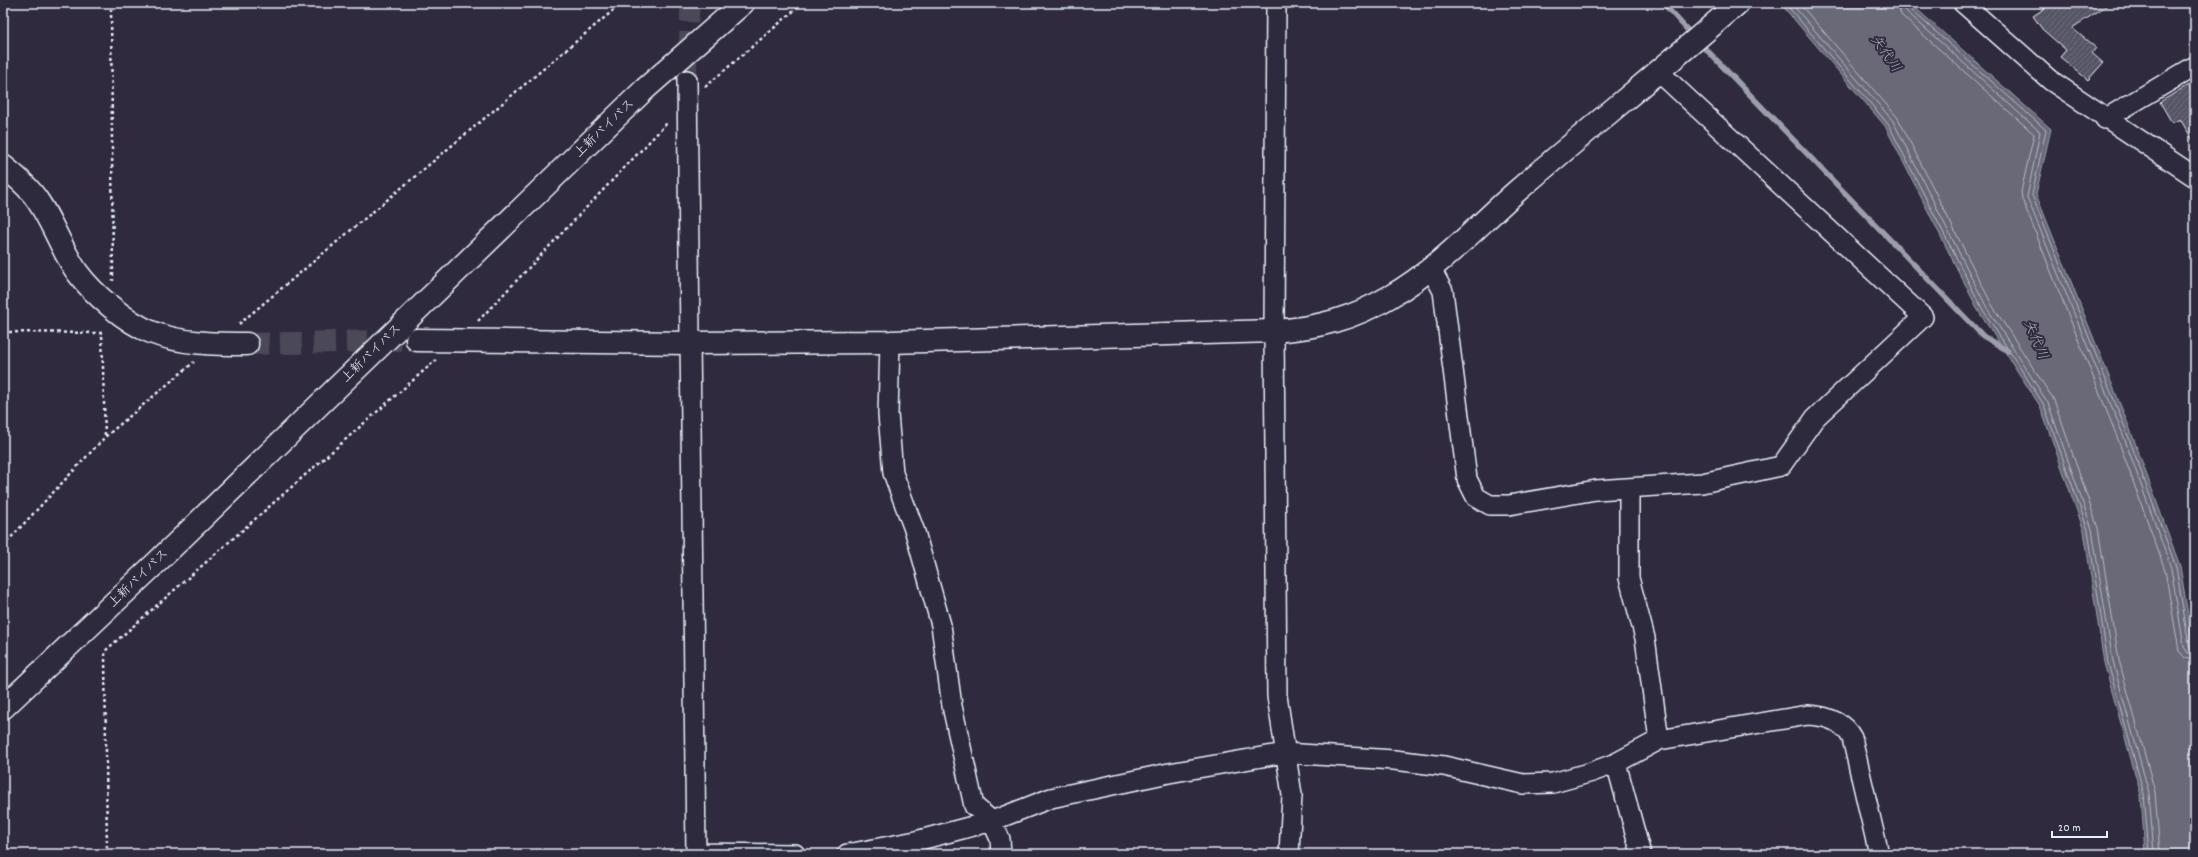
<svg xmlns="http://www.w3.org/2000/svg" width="2198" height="857" viewBox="0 0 2198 857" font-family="Dekko,'Klee One',sans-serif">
	<defs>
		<pattern id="building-hatch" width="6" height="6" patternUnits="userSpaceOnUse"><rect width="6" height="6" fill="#575565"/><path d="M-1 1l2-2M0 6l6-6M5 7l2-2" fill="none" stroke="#6f6e7c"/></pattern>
	</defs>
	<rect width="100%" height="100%" fill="#2f2a3d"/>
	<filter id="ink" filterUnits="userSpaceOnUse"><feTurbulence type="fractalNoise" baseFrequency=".025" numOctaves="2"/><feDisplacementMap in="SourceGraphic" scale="8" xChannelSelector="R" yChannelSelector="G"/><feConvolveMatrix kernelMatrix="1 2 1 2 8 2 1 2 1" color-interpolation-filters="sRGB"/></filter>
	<g filter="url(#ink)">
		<path fill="#696978" stroke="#9c9fab" d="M1780,3H1910L2051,129L2036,194L2130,429L2180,566L2193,645L2195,649V854H2145L2141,795L2104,663L2084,531L2040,406L1979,312L1885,126Z"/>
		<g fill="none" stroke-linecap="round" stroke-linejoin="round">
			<path stroke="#b5bbc5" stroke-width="1" d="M1785,3L1888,124L1983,310L2044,405L2088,530L2108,663L2144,794L2149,854
				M1791,3L1893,121L1987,308L2048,403L2092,529L2113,662L2149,793L2154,854
				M1799,3L1898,118L1992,305L2054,400L2098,528L2119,660L2155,792L2160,854
				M1897,3L1901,15L2034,134L2021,192L2022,199L2116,434L2165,570L2179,651L2185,658L2195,661
				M1903,3L1906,11L2040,132L2027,197L2122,432L2171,568L2184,647L2188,653L2195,655
				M1908,3L1909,8L2046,130L2032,195L2126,430L2176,567L2189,645L2191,649L2195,650"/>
			<path stroke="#9c9fab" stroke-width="5.5" d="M1663,3L1693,36
				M1699,42L1983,336L2008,351"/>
		</g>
		<path fill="url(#building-hatch)" stroke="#e8f1f8" d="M2053,3H2111L2072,28L2096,48L2092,53L2103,63L2088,80L2060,57L2066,50L2042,29L2033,16Z
			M2188,85L2195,97V144L2180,119L2172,123L2160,102Z"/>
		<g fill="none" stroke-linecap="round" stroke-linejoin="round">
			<path stroke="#4b4859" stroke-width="19" stroke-dasharray="19 10" stroke-linecap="butt" d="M687,80L690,3"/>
			<path stroke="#4b4859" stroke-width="22" stroke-dasharray="22 11" stroke-linecap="butt" d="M247,344L417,340"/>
			<g stroke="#e8f1f8" stroke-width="22">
				<path id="minor" d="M1276,3L1274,331L1277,696L1292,795L1289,854
					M1963,3L2050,80L2195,177
					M687,80L696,854
					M2105,119L2195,66
					M1431,269L1443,291L1467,479L1476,497L1490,505H1509L1596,490L1702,483L1781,466L1815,418L1923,317L1659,72
					M890,342L888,414L893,473L915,532L941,625L952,706L974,806L992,821L1000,839L1001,854
					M1659,740L1808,715C1827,716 1843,721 1852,738L1879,854
					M1616,763L1641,854
					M696,853L795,854
					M847,854L916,841L992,821L1051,798L1169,773L1285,753L1394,760L1444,766L1523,784L1553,783L1592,772L1616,763L1659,740L1645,638L1629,578V489"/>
			</g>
			<g stroke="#e8f1f8" stroke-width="25">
				<path id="tertiary" d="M3,166C13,174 24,183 32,193C51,216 60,248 77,272C93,294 126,322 151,332C180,344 216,344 247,344
					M417,340L691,343L890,342L1274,331C1317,328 1353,319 1391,296C1438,269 1476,227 1517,191C1590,128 1665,67 1738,3"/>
			</g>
			<g stroke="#e8f1f8" stroke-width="25">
				<path id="trunk" d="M3,708L155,564L645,89L743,3"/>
			</g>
			<path stroke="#e8f1f8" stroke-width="2.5" stroke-dasharray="3 3" stroke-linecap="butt" d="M111,3L113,281
				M705,87L803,3
				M478,321L668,122
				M239,324L622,3
				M3,332L102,333L105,437
				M3,546L105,437L194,362
				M107,854L105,651L436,360"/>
			<use href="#minor" stroke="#2f2a3d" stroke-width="19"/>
			<use href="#tertiary" stroke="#2f2a3d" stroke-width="22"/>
			<use href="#trunk" stroke="#2f2a3d" stroke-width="22"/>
		</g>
	</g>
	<g text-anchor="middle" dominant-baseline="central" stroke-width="4" stroke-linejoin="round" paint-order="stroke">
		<g font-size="13" fill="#e8f1f8" stroke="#2f2a3d">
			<text transform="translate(605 129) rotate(-44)">上新バイパス</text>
			<text transform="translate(372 354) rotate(-44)">上新バイパス</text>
			<text transform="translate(139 579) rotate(-44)">上新バイパス</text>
		</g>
		<g font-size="14" font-style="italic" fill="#afb4be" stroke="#2f2a3d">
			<text transform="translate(1885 54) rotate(55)">矢代川</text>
			<text transform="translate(2035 340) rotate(67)">矢代川</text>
		</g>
	</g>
	<rect width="2198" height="857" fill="none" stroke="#2f2a3d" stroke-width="16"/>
	<rect x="8" y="8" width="2182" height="841" fill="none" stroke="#e8f1f8" stroke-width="1.5" filter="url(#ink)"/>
	<path d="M2052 831v6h55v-6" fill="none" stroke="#e8f1f8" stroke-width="2"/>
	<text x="2058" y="831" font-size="12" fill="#e8f1f8" stroke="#2f2a3d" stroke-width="3" paint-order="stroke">20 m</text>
</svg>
